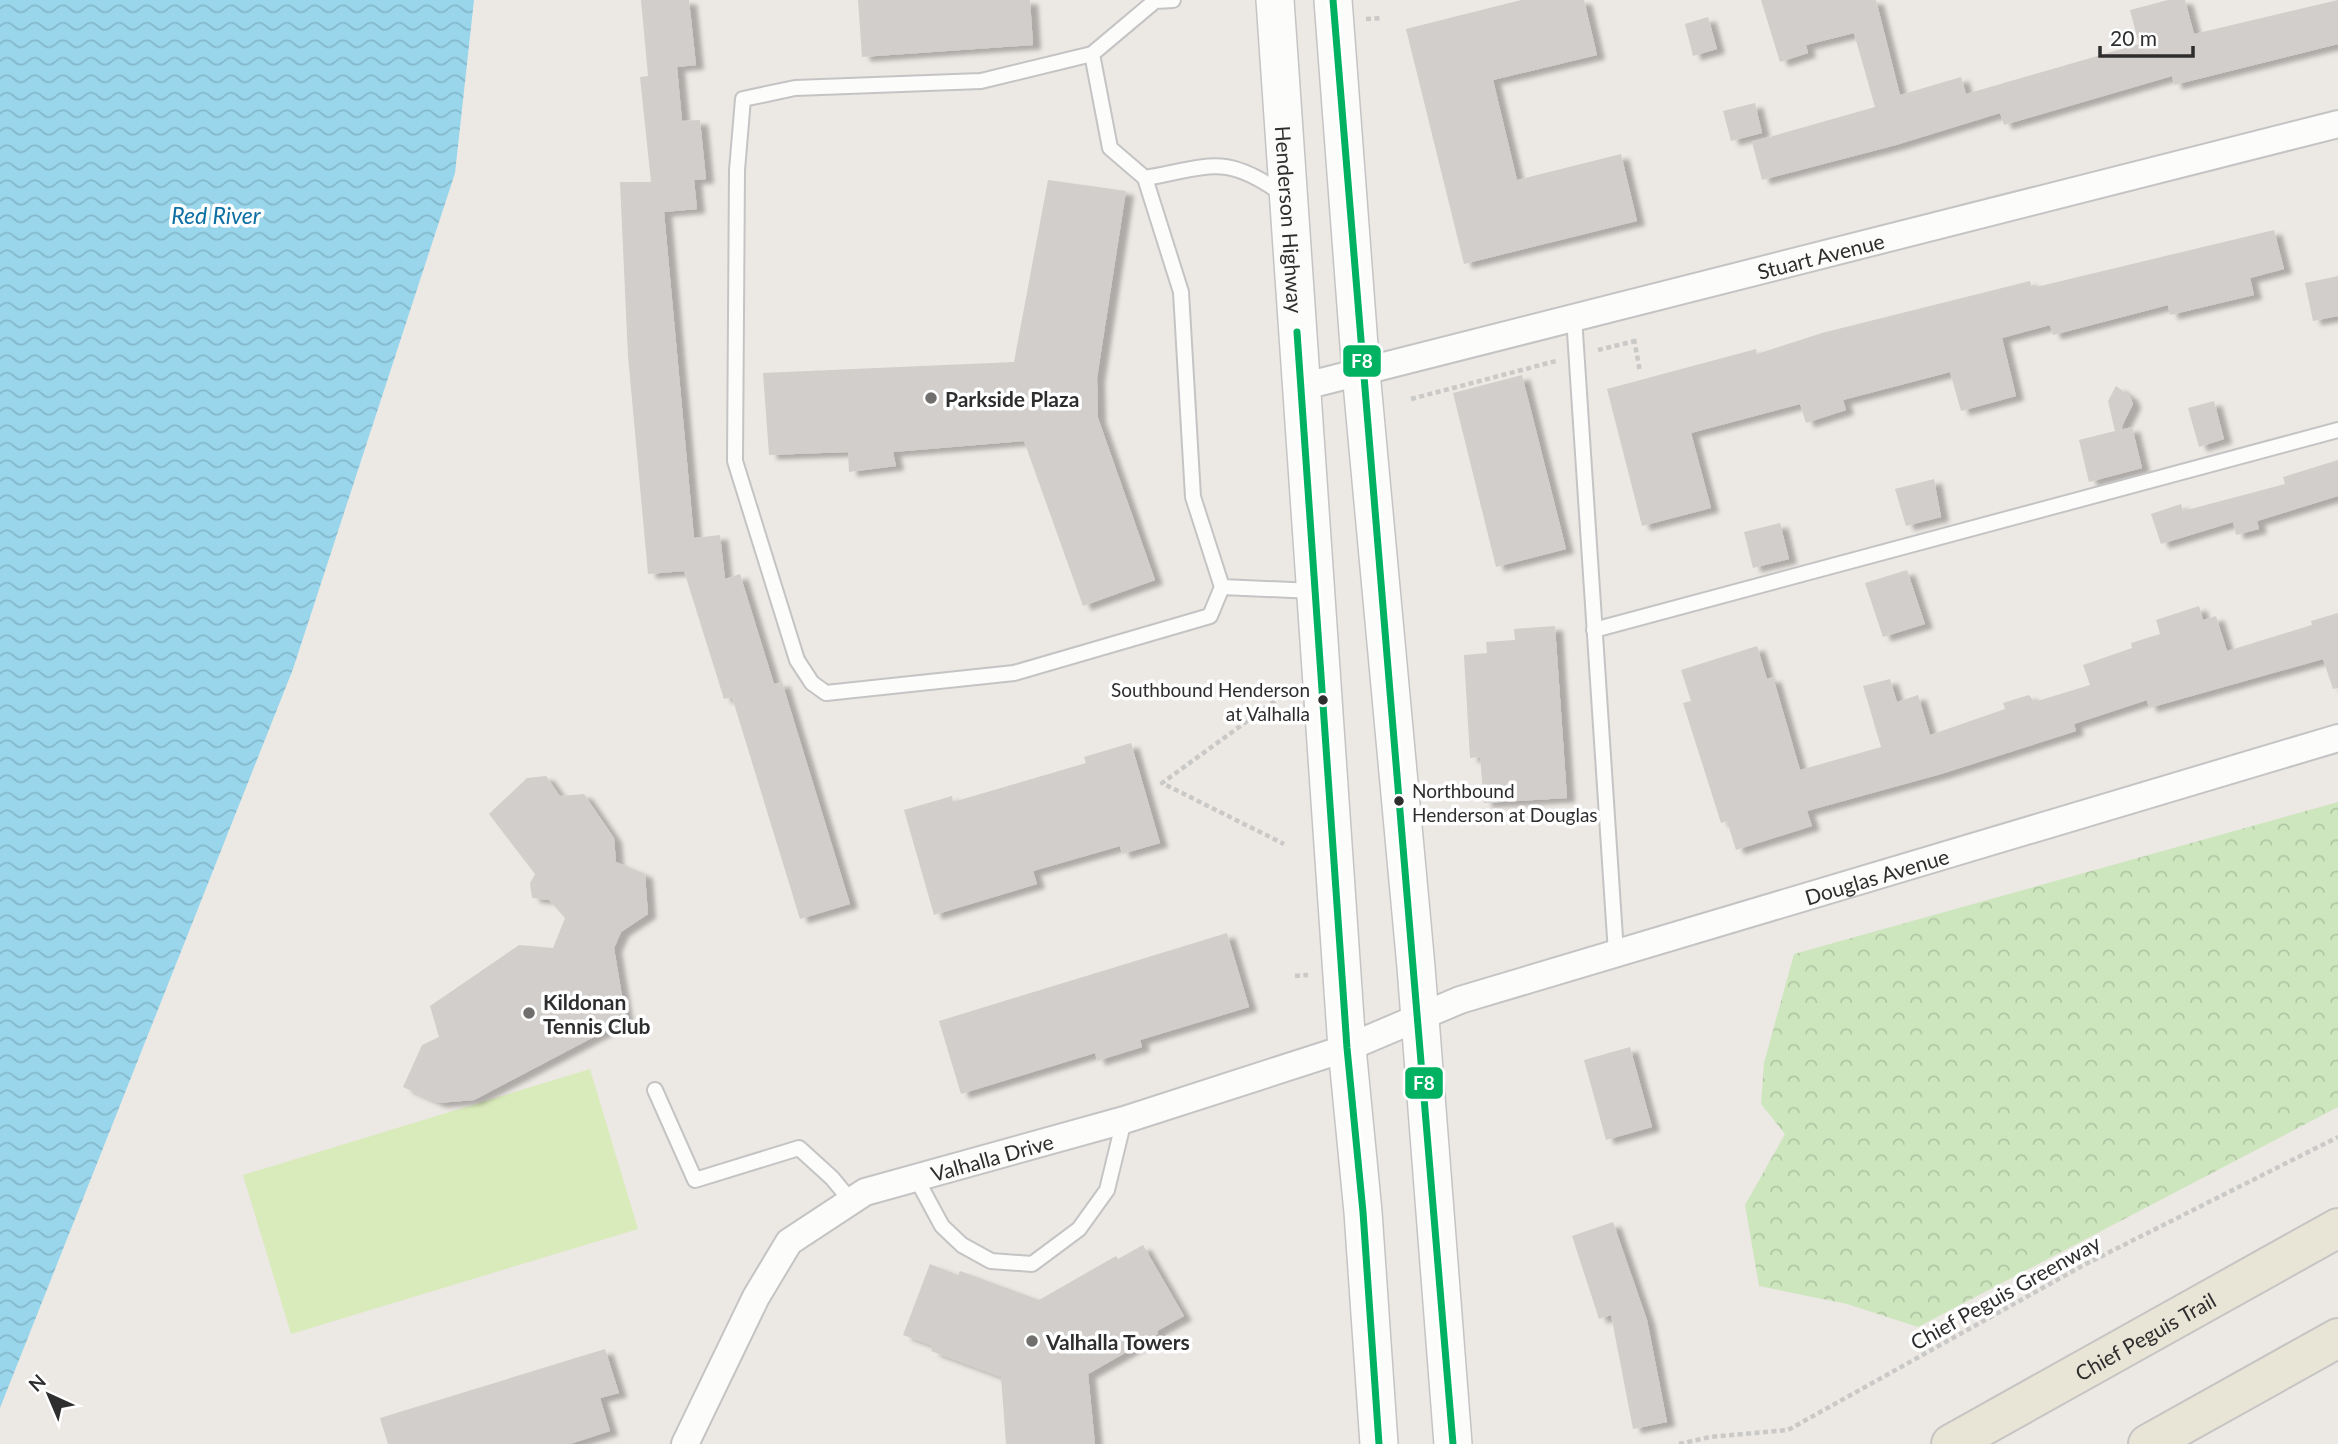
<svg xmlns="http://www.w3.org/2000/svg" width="2338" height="1444" viewBox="0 0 2338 1444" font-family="Lato,sans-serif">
	<defs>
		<pattern id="forest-crowns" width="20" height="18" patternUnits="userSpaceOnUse" patternTransform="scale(1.75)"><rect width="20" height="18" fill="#cee6be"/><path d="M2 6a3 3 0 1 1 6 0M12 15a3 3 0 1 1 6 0" fill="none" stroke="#b1c6a4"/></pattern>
		<pattern id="water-waves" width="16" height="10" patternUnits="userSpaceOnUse" patternTransform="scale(1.75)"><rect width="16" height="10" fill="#99d6ec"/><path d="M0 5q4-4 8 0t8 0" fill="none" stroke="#84b8cb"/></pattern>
		<filter id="shadow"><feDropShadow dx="8" dy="4.5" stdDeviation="2" flood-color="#0004"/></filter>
	</defs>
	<rect width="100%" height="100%" fill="#ece8e4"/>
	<path fill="url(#forest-crowns)" d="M2338,802V1107L1918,1327L1847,1304L1759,1286L1745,1205L1785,1134L1761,1104L1764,1063L1794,954Z"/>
	<path fill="#d9eabb" d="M590,1069L638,1229L291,1334L243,1175Z"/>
	<path fill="url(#water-waves)" d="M0,0H474L455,173L293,669L0,1408Z"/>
	<path fill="#d1cecb" filter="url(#shadow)" d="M641,0H689L696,65L677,67L682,121L700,120L706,179L694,180L697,209L664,212L694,538L720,535L725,579L740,574L774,684L782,682L850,904L800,919L732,697L724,699L684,571L648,574L628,356L620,182H651L640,77L648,76Z
		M858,0H1030L1033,45L862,57Z
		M1521,0H1584L1597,55L1493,80L1517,180L1621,154L1637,221L1464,264L1406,29Z
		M1761,0H1876L1900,95L1961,77L1966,94L2139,44L2130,10L2168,0H2185L2194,34L2338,0V44L2174,85L2172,76L2004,125L2000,113L1896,145L1762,180L1752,142L1875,107L1854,33L1806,45L1808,53L1780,62Z
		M1708,17L1717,49L1693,56L1685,24Z
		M1755,103L1762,133L1731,141L1723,111Z
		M1048,180L1126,191L1097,378L1098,418L1155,580L1083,606L1024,441L893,452L896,466L849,472L848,452L769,455L763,373L1014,362Z
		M2274,230L2284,269L2250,278L2254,295L2170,315L2168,305L2053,335L2050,325L2002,338L2016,396L1961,411L1950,372L1843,400L1846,410L1806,423L1800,404L1691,433L1711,508L1642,526L1607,389L1756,349L1757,354L1822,333L2030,281L2032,288Z
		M2338,276V316L2313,321L2305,283Z
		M1522,375L1566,549L1496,567L1453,393Z
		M2116,386L2130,396L2133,404L2120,430L2132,427L2142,468L2089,482L2079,440L2115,431L2108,401Z
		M2214,401L2224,439L2199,447L2188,408Z
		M2338,460V496L2257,521L2259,529L2236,535L2233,522L2161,544L2151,514L2181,504L2183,511L2285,484L2283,477Z
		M1934,479L1941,517L1906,526L1895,489Z
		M1780,523L1789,559L1753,568L1744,532Z
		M1907,570L1925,624L1883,637L1865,583Z
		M2199,606L2203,620L2216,616L2227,651L2312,625L2311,621L2338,613V688L2333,689L2323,659L2149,708L2147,700L2074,724L2076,731L1941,774L1807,811L1812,826L1736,850L1727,821L1721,823L1683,703L1691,701L1681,670L1757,646L1767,679L1773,677L1800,770L1881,747L1863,686L1890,679L1897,702L1918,695L1930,735L2005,709L2003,703L2029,695L2034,702L2090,685L2083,665L2132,648L2131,643L2160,634L2156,620Z
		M1555,626L1567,798L1484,803L1480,757L1470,758L1464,655L1487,653L1486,642L1515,640L1514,629Z
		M1131,743L1160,843L1122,854L1120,846L1033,871L1037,884L934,915L904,810L952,796L953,802L1086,763L1084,757Z
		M546,776L560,796L584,794L614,838L616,862L645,874L648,914L621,932L614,948L626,1020L474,1100L438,1103L403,1087L422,1045L439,1037L430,1006L519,945L553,948L565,918L549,900L532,898L530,883L535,874L489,814L527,778Z
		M1227,933L1249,1007L1140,1040L1142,1047L1097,1061L1095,1053L961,1094L939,1021Z
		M1630,1047L1652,1127L1606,1140L1584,1060Z
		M1613,1222L1647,1320L1667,1422L1633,1429L1611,1315L1599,1319L1572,1236Z
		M1143,1245L1184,1316L1157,1331L1158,1334L1088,1374L1095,1444H1006L1001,1377L931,1351L933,1346L903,1335L930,1264L958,1275L960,1271L1039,1300L1116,1256L1118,1259Z
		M605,1349L619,1393L600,1398L610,1431L570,1444H388L380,1418Z"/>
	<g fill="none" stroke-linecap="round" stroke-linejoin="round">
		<g stroke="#c5c4c5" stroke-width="18">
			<path id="lane" d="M1173,0L1155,1L1092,54L1110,148L1145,178L1181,292L1193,497L1222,587L1313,591
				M1092,54L981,81L795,88L743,99L737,170L735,461L797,660L812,683L826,693L1014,673L1210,616L1222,587
				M1145,178C1212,166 1226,153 1285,196
				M1574,317L1616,953
				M1594,630L2338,430
				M655,1090L695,1180L799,1148L832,1178L851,1201
				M915,1176L942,1226L962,1245L991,1261L1032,1264L1079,1229L1107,1190L1124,1120"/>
		</g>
		<g stroke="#c5c4c5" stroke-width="30">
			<g id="street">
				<path id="s1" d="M1301,387L2338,124"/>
				<path id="s2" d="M685,1444L756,1297L789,1242L865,1192L1124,1120L1347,1048L1460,1000L2338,738"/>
			</g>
		</g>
		<g stroke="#c5c4c5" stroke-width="40">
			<g id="secondary">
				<path id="s3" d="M1275,0L1347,1048L1363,1212L1379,1444"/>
				<path d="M1333,0L1361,372L1416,967L1453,1444"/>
			</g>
		</g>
		<g stroke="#c6c5c4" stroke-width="42">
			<g id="primary">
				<path id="s4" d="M1951,1444L2338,1228"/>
				<path d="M2148,1444L2338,1338"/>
			</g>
		</g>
		<path stroke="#c9c9c8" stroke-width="4.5" stroke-dasharray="5 3.5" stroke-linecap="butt" d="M1366,19L1383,18
			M1634,339L1640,372
			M1598,350L1635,341
			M1411,399L1556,361
			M1275,701L1162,783L1284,844
			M1445,821L1574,812
			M1295,976L1308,975
			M1679,1444L1710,1437L1788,1430L2082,1266L2338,1137"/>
		<use href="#lane" stroke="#fcfcfb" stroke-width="14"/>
		<use href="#street" stroke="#fcfcfb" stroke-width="26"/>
		<use href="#secondary" stroke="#fcfcfb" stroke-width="37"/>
		<use href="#primary" stroke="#e8e4d6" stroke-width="38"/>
		<g stroke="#fff" stroke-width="12">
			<path id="bus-1" d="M1333,0C1369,482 1416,962 1453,1444
				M1297,332L1347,1048L1363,1212L1379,1444"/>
		</g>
		<use href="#bus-1" stroke="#00b262" stroke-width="7"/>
	</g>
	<g fill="#706f6e" stroke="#fff" stroke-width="2.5">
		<circle cx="931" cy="398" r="7"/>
		<circle cx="529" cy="1013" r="7"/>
		<circle cx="1032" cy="1341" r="7"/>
	</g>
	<g fill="#2e2e2e" stroke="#fff" stroke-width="2.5">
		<circle cx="1323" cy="700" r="6"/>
		<circle cx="1399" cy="801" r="6"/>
	</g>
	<g text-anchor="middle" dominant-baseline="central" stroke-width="7" stroke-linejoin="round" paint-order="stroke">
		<g font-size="19" fill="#2e2e2e" stroke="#fff" text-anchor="end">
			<text x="1310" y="689">Southbound Henderson<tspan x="1310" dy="24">at Valhalla</tspan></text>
			<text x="1412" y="790" text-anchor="start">Northbound<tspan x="1412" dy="24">Henderson at Douglas</tspan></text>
		</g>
		<g font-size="21" fill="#2e2e2e" stroke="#fff">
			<text stroke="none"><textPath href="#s3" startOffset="220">Henderson Highway</textPath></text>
			<text stroke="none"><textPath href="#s1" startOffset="536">Stuart Avenue</textPath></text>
			<text stroke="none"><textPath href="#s2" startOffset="1379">Douglas Avenue</textPath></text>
			<text stroke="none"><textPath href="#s2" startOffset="450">Valhalla Drive</textPath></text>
			<text transform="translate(2005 1292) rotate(-29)">Chief Peguis Greenway</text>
			<text stroke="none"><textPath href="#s4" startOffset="222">Chief Peguis Trail</textPath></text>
		</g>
		<g font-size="21" font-weight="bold" fill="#2e2e2e" stroke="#fff" text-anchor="start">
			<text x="945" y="398">Parkside Plaza</text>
			<text x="543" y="1001">Kildonan<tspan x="543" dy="24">Tennis Club</tspan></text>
			<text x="1046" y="1341">Valhalla Towers</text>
		</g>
		<g font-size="23" font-style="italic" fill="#0d6fa3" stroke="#fff">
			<text x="216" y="215">Red River</text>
		</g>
	</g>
	<g stroke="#fff" stroke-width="2.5">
		<rect x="1342" y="344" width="40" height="34" rx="7" fill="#00b262"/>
		<rect x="1404" y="1066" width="40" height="34" rx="7" fill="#00b262"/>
	</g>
	<g font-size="19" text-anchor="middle" font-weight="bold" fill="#fff">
		<text x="1362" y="368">F8</text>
		<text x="1424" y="1090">F8</text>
	</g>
	<g transform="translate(49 1395) rotate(316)" stroke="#ffffff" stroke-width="5" paint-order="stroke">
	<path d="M0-5L12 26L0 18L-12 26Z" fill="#2e2e2e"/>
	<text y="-10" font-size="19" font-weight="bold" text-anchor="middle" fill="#2e2e2e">N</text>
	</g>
	<path d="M2100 46v10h93v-10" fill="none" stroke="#2e2e2e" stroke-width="3.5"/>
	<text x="2110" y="46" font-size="21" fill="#2e2e2e" stroke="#ffffff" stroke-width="5" paint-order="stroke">20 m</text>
</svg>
